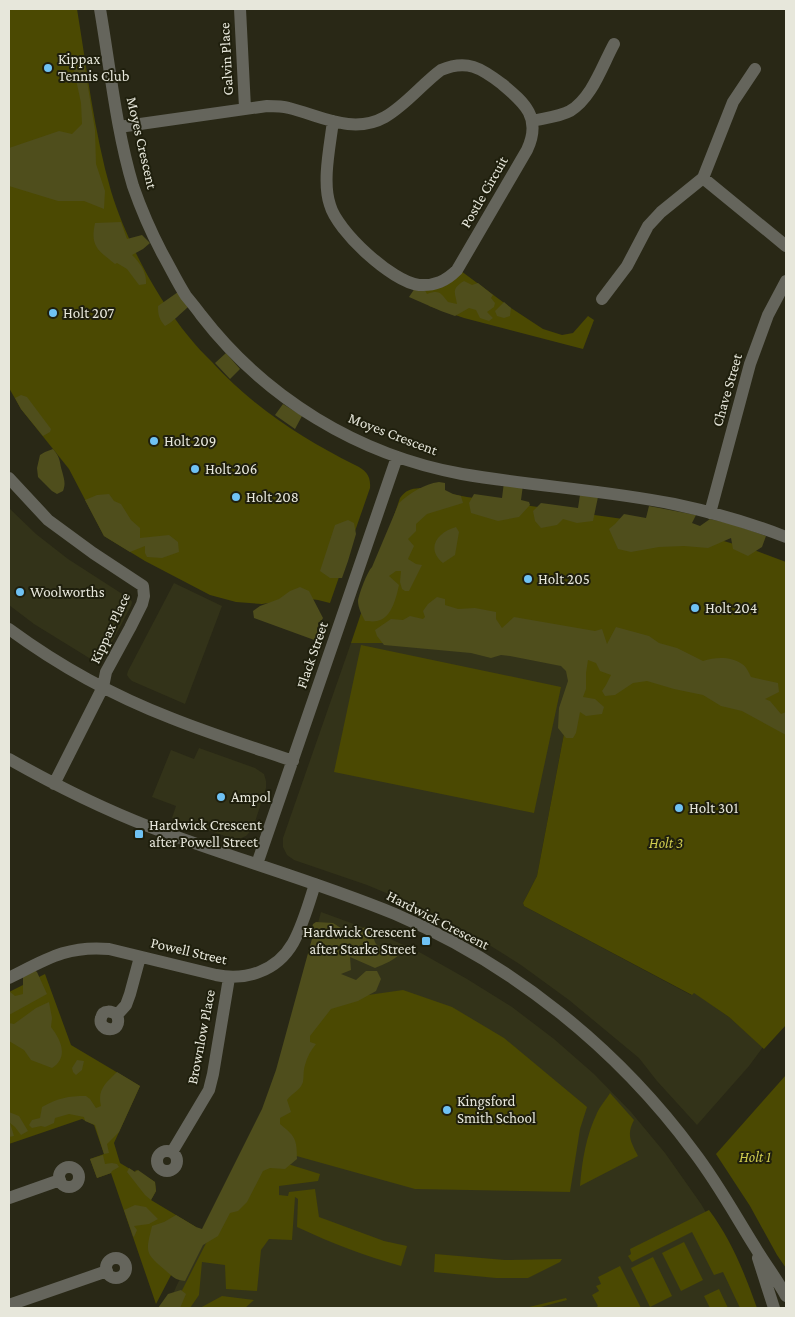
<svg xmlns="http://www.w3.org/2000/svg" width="795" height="1317" viewBox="0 0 795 1317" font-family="'Crimson Pro',serif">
	<rect width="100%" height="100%" fill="#292816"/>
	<path fill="#333319" d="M9,508L36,534L68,559L130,599L132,602L131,606L102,661L98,662L94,661L34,624L9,605Z
		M174,583L222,606L185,704L132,681L129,678L127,675L128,671Z
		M351,643H470L578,660L537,876L523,903L524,906L691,995L694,992L729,1017L763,1047L749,1066L697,1125L657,1081L639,1058L569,1000L521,965L475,936L422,908L367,885L294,860L287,855L283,847V838Z
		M199,748L255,768L264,774L266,781V788L253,828L246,836L239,839H234L172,818L176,806L152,797L171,750L194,759Z
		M321,912L373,931L421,953L467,979L512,1007L554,1039L594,1074L631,1112L665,1153L701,1204L731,1255L751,1308H167L176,1287L198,1242L267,1108Z"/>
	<path fill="#4b4902" d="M9,9H77C87,69 94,132 111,191C126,240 156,297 189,337C196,346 204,354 212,362C252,406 302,439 355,465C366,470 371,476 370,488L330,603L318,600L303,598L262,604L236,602L210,595L145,561L104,536L69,469L21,409L9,388Z
		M461,271L511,308L543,329L562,335L573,333L588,316L594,320L583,349L464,318L429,306L423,287Z
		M420,488L467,497L623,519L707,536L754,550L786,562V1025L764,1049L729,1017L694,993L692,995L524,906L523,903L537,876L578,660L470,643H351L400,498C406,490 410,489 420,488Z
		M361,645L561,687L534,813L334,772Z
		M45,974L71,1045L140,1086L114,1143L120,1163L135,1172L136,1170L155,1182L156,1191L151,1200L196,1227L156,1304L111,1173L97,1178L90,1159L104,1154L94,1125L82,1119L9,1144V992Z
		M403,990L452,1007L504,1038L587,1107L580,1129L570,1192L415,1189L257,1145L306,992L368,995Z
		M786,1075V1268L777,1255L750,1206L716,1154Z
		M610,1093L634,1120C626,1135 631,1142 638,1156L580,1186C582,1161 586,1136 597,1113C600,1106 606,1100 610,1093Z
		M252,1153L320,1174L318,1181L279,1186V1195L288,1196L289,1192L315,1189L319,1217L384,1241L407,1246L401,1266C365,1256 331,1243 297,1227L298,1199L295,1197L292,1240L269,1239L261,1250L257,1291L226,1289L225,1265L202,1262L199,1295L190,1308H173Z
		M709,1210C732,1241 744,1272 757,1308H740L723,1272L714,1275L692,1232L632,1262L628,1256L631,1254L630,1249Z
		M684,1242L703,1280L681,1291L662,1253Z
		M435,1254L505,1260L562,1259L560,1262L528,1278H496L434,1272Z
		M653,1257L672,1296L650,1307L631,1268Z
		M620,1266L641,1308H595L598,1306L592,1295L599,1291L596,1286L601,1284L598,1277Z
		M719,1289L728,1308H710L704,1296Z
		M222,1296L254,1300L245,1308H200Z
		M566,1298L567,1300L537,1308H525Z"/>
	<path fill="#4f4e1c" d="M84,63L95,130L96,164L105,191L104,209L84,201H58L9,186V148L59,131L72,134L82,124L81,103L74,70Z
		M121,222L127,239L142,235L150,243L143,249L132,255C140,263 147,272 146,284L139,285L127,269L117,263L115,264C98,250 90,247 95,223Z
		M464,281L472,285L478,283L493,295L491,298L495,303L494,307L487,312L493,318L489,321L480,318L476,310L469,308L455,316L441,311L409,297L415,288L423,287L427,294C439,290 440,292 448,302L457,304C455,292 451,289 464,281Z
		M178,292L188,307C181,313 173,322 165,326C159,319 158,315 158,306Z
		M504,302L511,308L510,316L504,318L497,316L495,311Z
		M226,353L240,369L230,379L215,363Z
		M21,395L27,397L51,429L50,432L43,436L21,409L15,398Z
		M283,404L302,416L295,429L275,415Z
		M53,449C61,459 59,460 62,471C64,479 66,483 63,491L57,494L52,491L38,477L37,468L40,455L45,452Z
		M439,482L445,483V490L453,494L461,496L463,503L427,514L416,524V531L408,539L414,546L408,559L416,564L422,565L409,591H405L402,589L400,582L401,571H396L389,576L399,585C396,598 392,618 377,621C373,622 368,621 365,621C362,615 358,608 358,601C359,594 367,572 372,567L399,503C410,493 424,484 439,482Z
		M504,482L523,485L521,500L529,502L530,505L519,517L498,521L471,513L469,503L474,494L502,498Z
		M109,494L114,501L121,504L131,520L140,528V538L169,535L178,542L179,552L162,558L147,557L145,553V546L130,552L104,536L85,500L97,495Z
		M580,495L598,497L593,521L577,523L563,519L557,525L541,528L535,521L533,511L541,503L578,508Z
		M649,506L696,515L692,523L700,526L710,519L732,524L766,536L762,547L748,556L733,549L731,538L708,548L684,546L659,547L631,552L618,549L609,529L615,524L624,514L646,518Z
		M348,520L354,523L356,534L348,561L342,578H330L320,571L335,525Z
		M456,527L459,532L455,555L443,563C425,548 438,532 456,527Z
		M300,587L309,591L323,618L317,628V641L254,618L253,611L260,606L279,599L290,591Z
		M437,597L445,599V605L458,609L475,608L496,612V619L502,628L514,617L595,631L602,629L607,644L616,627L649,636L659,643L677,648L703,661C715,657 731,656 742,664C746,666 749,673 751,677L778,683L779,692L765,699L770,701L781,714L786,712V735L742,711L721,706L703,695L674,689L647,681L633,683L615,695L605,696L602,691L606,685L611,675L600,671L596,663L588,660L586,673V689L583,697L595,699L604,707L602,714L586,716L580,712L576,733L573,738H566L558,728L559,708L568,681L566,671L561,666L510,656L501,655L491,658L471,653L384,645L377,636L375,630L391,619L403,620L410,616L423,619L425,617L423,611L428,604Z
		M316,922L333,923L347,932L358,930L366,927C368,929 370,931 372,934C374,937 374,942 377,945C384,950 395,947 402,951C396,960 384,964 375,968L350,957L351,970L341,974L356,980L366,971H377L381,979L376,991L358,1001L331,1009L310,1036V1042L316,1044C311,1050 307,1057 305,1065C303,1071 304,1077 303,1082C300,1091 292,1093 287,1100L291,1112L280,1118V1124C295,1136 297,1139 297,1159L285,1169L270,1168L263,1171L247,1202L238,1211L230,1213L218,1236L203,1245L185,1281C175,1280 173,1277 165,1270C144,1252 146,1252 152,1226L164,1222L176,1215L196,1227L202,1229L262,1109L276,1070L313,935L312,928L313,924Z
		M33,969L37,972L47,994L9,1015V991L15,996L23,994V975Z
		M49,1002L52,1018L51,1027C61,1040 69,1057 52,1068L31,1060L24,1050L9,1041V1023L14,1024L36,1008Z
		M77,1060L84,1061L82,1070L76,1075L73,1072L72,1068Z
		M117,1072L140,1086L119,1132L107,1144L109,1153L104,1154L95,1125L85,1121L84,1117L69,1114L55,1118L54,1123L45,1127L41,1126L32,1128L29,1125L32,1120L40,1118L42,1107C58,1098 68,1096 86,1096L90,1099L96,1108L101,1106C97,1089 106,1083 117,1072Z
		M9,1112L19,1116L28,1131L21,1135L15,1127L10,1123L14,1136L9,1137Z
		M103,1155L105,1164L112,1163L117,1164L119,1167L112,1171L111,1173L97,1178L90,1159Z
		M129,1168L135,1172L138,1170L155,1182L156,1191L151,1200L145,1195L127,1172Z
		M135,1205L146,1207L158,1219L149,1224L134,1226L137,1230L134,1237L133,1236L124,1210Z
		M181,1290L186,1294L180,1308H158L168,1294Z"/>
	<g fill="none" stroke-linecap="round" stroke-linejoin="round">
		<path stroke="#65655c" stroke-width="12" d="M100,9C110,67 116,129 133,186C141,209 151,232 162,253C170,267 177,282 186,296C191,302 196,308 201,315C265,398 358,455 462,474C532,486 604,490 674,504C712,512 750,523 786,537
			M240,9L245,108
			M532,121C544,118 559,117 570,111C592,98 602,66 614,44
			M119,127L267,106C274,106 282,106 289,108C321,116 353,135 385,117C406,105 422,84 441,70C467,59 481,68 502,84C525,103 542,118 527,150L457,270C446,281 435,286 419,285C392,282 337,231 330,205C322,182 330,146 333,121
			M703,178L786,246
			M602,299L627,266L648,226L661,212L703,178L733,102L755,69
			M9,478L48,520L93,553L143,586L144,596L142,604L130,628L106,672L103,687L54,784
			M710,513L750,364L768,315L786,281
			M9,629C58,665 114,696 171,718C211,734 252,747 293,761
			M9,759C55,785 101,808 150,827C231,858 315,881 395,914C513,964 618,1049 694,1152C717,1182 735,1215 755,1247C765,1264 777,1279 786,1296
			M257,864L397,457
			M9,978C45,960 67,945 109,949L216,975C246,981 277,971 293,943C303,925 309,903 315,884
			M117,1015C112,1011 103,1009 101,1018C97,1032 124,1035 117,1015L126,1005L130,994L140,957
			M157 1161a10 10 0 1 1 20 0a10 10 0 1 1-20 0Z
			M172,1152L209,1090L213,1074L229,978
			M59 1177a10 10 0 1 1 20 0a10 10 0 1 1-20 0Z
			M9,1198L60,1180
			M758,1258L774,1308
			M106 1268a10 10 0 1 1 20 0a10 10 0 1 1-20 0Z
			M9,1305L107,1271"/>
	</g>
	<g fill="#6fc2f4" stroke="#1f1f0d" stroke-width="2">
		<circle cx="48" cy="68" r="5"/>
		<circle cx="53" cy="313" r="5"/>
		<circle cx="154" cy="441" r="5"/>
		<circle cx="195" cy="469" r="5"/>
		<circle cx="236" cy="497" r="5"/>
		<circle cx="528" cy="579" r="5"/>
		<circle cx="20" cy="592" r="5"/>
		<circle cx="695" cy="608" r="5"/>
		<circle cx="221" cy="797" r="5"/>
		<circle cx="679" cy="808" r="5"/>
		<rect x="134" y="829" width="10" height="10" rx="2.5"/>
		<rect x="421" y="936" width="10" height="10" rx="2.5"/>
		<circle cx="447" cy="1110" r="5"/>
	</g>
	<g text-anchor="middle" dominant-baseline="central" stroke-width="4" stroke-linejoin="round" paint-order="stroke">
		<g font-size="15" fill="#e7e7db" stroke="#1f1f0d" text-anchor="start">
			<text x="58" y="59">Kippax<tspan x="58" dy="17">Tennis Club</tspan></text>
			<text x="63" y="313">Holt 207</text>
			<text x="164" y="441">Holt 209</text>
			<text x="205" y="469">Holt 206</text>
			<text x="246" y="497">Holt 208</text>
			<text x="538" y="579">Holt 205</text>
			<text x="30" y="592">Woolworths</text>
			<text x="705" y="608">Holt 204</text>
			<text x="231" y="797">Ampol</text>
			<text x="689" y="808">Holt 301</text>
			<text x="149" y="825">Hardwick Crescent<tspan x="149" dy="17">after Powell Street</tspan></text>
			<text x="416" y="932" text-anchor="end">Hardwick Crescent<tspan x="416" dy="17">after Starke Street</tspan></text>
			<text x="457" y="1101">Kingsford<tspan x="457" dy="17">Smith School</tspan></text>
		</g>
		<g font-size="15" fill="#e7e7db" stroke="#1f1f0d">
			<text transform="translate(226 59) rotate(-93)">Galvin Place</text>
			<text transform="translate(142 143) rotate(77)">Moyes Crescent</text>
			<text transform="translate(484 192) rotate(-60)">Postle Circuit</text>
			<text transform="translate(727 390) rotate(-74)">Chave Street</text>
			<text transform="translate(393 434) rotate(21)">Moyes Crescent</text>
			<text transform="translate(110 628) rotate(-65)">Kippax Place</text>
			<text transform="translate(312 655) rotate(-71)">Flack Street</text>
			<text transform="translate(438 920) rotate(27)">Hardwick Crescent</text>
			<text transform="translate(189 951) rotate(13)">Powell Street</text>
			<text transform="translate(201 1037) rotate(-79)">Brownlow Place</text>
		</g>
		<g font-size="15" font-style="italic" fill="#d1ce4f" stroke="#1f1f0d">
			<text x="666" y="843">Holt 3</text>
			<text x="755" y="1157">Holt 1</text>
		</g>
	</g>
	<rect width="795" height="1317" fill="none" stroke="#e7e7db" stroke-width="20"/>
</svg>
